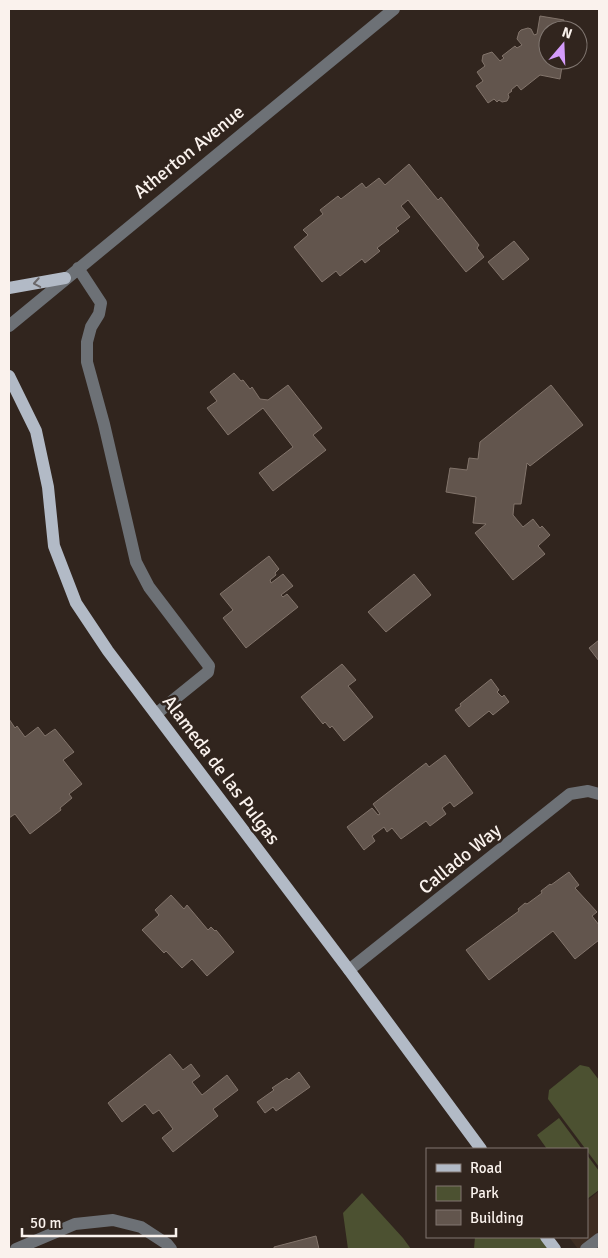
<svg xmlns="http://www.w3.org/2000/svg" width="608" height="1258" viewBox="0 0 608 1258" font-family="Signika,sans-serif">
	<rect width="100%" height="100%" fill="#31251e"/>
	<path fill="#3e2d22" d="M599,1191V1249H578L569,1237H587V1201Z"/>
	<path fill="#4c5131" d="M580,1065L589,1067L599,1080V1167L548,1099L549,1090Z
		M559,1118L582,1149H547L537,1135Z
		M587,1155L599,1171V1190L587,1199Z
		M362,1193L403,1238L411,1249H348L343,1213Z
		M475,1237H545L551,1249H474Z"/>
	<path fill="#62554d" stroke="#82746b" d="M540,16L564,20L562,30H548V60H563L560,79L540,75L521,90L517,85L511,90L512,91L508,94L509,97L507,101L502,102L499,100L497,102L494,99L488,103L476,86L483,81L477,72L485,66L482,61L483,55L492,52L500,61L504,58L502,56L515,46L517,48L522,45L517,39L519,32L521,30L528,28L531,29L534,35L537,34Z
		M409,164L438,200L441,197L479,245L477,248L484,257L466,272L408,200L401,206L410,217L396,228L399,231L377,248L380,251L365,263L362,259L340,276L336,271L322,282L294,247L308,235L303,230L323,214L320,210L338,196L341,199L362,183L366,188L379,178L385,185Z
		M514,241L529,259L503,280L488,262Z
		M234,373L241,381L243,380L250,389L252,387L260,399L268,400L288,385L322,428L313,435L326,450L273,491L259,473L293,447L263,408L228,435L207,408L217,401L210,392Z
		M551,385L583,425L530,466L527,463L521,504H514L513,515L523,527L533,519L540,528L542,526L550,535L538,546L545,554L513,580L475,533L486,524L473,523L476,497L446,492L450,468L467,470L469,458L478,459L480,442Z
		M269,556L279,569L275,573L276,575L270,580L271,583L283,574L293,586L281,595L283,597L287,594L298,607L246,648L223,618L233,610L220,594Z
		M414,574L431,595L386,632L368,612Z
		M599,640V661L589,648Z
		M342,664L356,680L348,686L373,717L344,741L332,726L330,728L325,722L323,724L301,697Z
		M491,679L499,690L497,692L502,697L504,695L509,702L493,715L489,711L469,727L455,710L461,706L460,704Z
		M9,719L15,728L17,726L25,737L38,727L45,736L55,729L74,752L63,760L82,784L69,794L72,798L60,808L61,810L30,834L15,814L9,818Z
		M445,755L473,793L454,807L450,802L442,808L446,814L430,826L426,821L401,839L392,828L387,832L384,827L372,836L375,841L364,850L347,827L372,808L378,815L380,814L373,804L426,763L429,767Z
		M569,872L579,885L575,888L597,912L592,916L599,925V940L575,959L553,931L489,980L466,950L519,911L518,909L525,903L527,904L542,893L541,891L550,884L551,885Z
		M171,895L184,909L187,905L208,930L211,927L215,931L216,930L234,952L207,976L192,959L182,968L166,951L164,953L142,930L159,915L155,910Z
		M170,1054L183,1070L191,1064L200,1076L192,1082L202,1095L227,1075L238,1090L213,1109L218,1116L173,1152L162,1138L173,1129L159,1110L153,1114L145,1104L122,1122L108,1103Z
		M299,1072L310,1087L276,1111L273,1107L265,1113L257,1102L274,1090L272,1088L287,1078L289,1080Z
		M316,1236L319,1249H274V1247Z"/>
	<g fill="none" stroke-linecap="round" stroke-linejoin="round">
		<path stroke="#6d7176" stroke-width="12" d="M78,268L101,303L99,314L91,327L87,342V362L104,424L136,562L149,587L209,666L208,672L156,714
			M9,326L394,9
			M349,970L570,794L588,791L599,794
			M16,1249L75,1224L113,1220L141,1227L167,1244L171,1249
			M586,1249L599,1239"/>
		<path stroke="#b2bac6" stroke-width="12" d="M9,288L65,278
			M9,376L36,431L48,487L54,546L76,603L108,651L349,970L481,1149
			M546,1237L555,1249"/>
	</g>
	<defs><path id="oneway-chevron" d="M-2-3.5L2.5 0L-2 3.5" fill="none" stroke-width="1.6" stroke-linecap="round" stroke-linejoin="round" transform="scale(1.25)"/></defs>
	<use stroke="#6b686a" href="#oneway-chevron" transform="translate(37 283) rotate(170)"/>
	<g text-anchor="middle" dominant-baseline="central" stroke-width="5" stroke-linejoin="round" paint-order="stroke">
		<g font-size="19" fill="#faf2ed" stroke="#31251e">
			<text transform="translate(189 152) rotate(-39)">Atherton Avenue</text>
			<text transform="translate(221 770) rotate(53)">Alameda de las Pulgas</text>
			<text transform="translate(460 859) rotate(-39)">Callado Way</text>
		</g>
	</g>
	<rect width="608" height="1258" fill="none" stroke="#faf2ed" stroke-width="20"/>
	<rect x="426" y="1148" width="162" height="90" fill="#31251e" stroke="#817771"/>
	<rect x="436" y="1164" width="25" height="8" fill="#b2bac6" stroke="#817771"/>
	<text x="470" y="1173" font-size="15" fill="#faf2ed">Road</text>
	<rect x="436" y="1186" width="25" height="15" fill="#4c5131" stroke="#817771"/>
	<text x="470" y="1198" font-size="15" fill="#faf2ed">Park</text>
	<rect x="436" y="1210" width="25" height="15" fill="#62554d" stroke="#817771"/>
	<text x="470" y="1223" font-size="15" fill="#faf2ed">Building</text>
	<g transform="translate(563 45) rotate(19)"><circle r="24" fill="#31251e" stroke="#817771"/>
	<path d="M0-4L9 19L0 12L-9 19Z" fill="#d49cfb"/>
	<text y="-8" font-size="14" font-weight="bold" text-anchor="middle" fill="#faf2ed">N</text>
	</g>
	<path d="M22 1228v8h154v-8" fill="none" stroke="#faf2ed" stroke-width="2.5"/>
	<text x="30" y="1228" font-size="15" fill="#faf2ed" stroke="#31251e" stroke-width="4" paint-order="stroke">50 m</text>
</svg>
